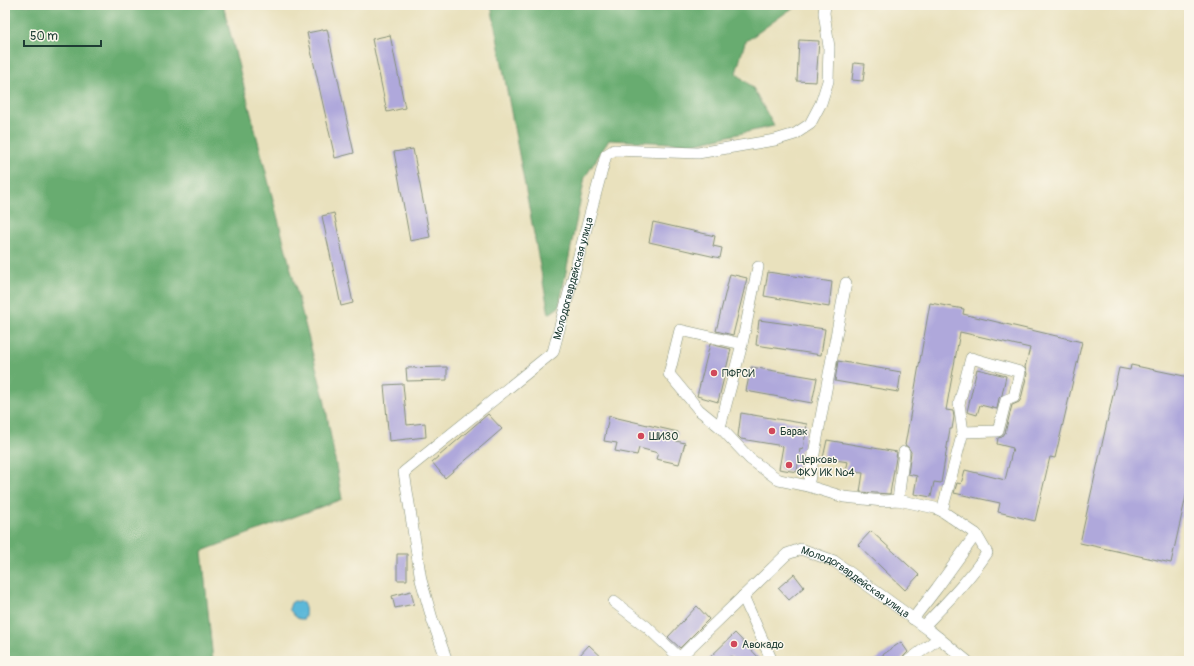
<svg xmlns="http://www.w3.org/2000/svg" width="1194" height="666" viewBox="0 0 1194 666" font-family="Pangolin,sans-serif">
	<rect width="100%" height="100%" fill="#fbf7ec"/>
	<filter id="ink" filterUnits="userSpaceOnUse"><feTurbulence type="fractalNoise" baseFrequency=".025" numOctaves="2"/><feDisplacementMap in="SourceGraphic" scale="8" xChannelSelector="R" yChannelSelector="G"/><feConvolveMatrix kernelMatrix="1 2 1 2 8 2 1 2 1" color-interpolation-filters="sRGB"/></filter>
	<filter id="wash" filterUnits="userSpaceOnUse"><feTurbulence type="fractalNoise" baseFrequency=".012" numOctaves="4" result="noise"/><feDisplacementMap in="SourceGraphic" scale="16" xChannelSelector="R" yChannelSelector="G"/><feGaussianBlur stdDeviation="0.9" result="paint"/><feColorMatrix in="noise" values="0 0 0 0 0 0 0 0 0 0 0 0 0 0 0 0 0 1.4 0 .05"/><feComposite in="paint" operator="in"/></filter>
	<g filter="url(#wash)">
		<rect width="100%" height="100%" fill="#e9e1bd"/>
		<path fill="#68ac70" stroke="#447452" d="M5,5H223L324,398L342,499L202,551L213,661H5Z
			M491,5H799L788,11L745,42L736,73L753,88L774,126L693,144L609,140L585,177L559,307L549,314Z"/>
		<path fill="#5bb8d9" stroke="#3d7a86" d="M294,601L303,602C306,608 306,613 304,619C296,620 294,615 289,609L291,603Z"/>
		<g id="blocks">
			<path fill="#afa8db" d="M327,29L354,153L335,158L307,33Z
				M390,35L405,108L387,112L372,39Z
				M799,40L819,41L816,82L797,81Z
				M854,63L865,64L863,81L852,80Z
				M413,149L430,237L410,241L394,152Z
				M334,213L353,303L341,306L322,216Z
				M653,222L715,236L713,246L722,248L720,258L649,242Z
				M768,272L832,282L829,307L764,296Z
				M730,274L747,278L733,335L716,331Z
				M930,303L964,309L963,314L1082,342L1055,458L1050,457L1035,521L998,512L1000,503L954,493L957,483L961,484L965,470L1005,480L1013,448L997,444L998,438L1002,437L1005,433L1012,405L1019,402L1021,399L1027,374L1025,367L1030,348L960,332L946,410L953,411L954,417L952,429H950L941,483L934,482L931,497L914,494L917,476L908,474L911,452L908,447L905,445Z
				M759,320L825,329L821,355L756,345Z
				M710,344L731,349L718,402L697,396Z
				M838,361L901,372L898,392L835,381Z
				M1131,365L1189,377V483L1171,563L1080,543L1119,368L1130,370Z
				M447,367V380L407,381L406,368Z
				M751,367L817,378L812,403L746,391Z
				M977,369L1006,376L1002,395L999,398L997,409L980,405L977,415L967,412Z
				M403,384L407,425L425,423L426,437L389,441L384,385Z
				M741,413L807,424L803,450L800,449L797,472L779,469L783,446L741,439L738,436Z
				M488,414L502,429L445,478L432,462Z
				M609,416L678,432L676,441L685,443L679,464L656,459L658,453L639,448L637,455L615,451L617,443L604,441Z
				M827,440L897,452L890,494L860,492L863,473L846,471L848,462L823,458Z
				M871,531L919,575L905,590L858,545Z
				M397,554H407V580H397Z
				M794,574L804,587L789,600L778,588Z
				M411,591L414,604L395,608L392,596Z
				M697,606L709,619L680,648L668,637Z
				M735,633L762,661H736L731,656L725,661H706Z
				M901,642L908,652L904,656L901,661H874Z
				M589,645L606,661H584L579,656Z"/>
		</g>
	</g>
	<g filter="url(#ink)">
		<use href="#blocks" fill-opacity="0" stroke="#848f78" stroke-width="1"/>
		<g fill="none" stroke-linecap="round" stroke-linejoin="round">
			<g stroke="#848f78" stroke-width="12">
				<g id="minor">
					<path d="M742,344L680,330L669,374L699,410L720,427L750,459L779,480L808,486L844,497L883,501L898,500L935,508L942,511L976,534L937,588L913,619"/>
					<path d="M720,427L742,344L758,267"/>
					<path d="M808,486L846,283"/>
					<path d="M898,500L904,452"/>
					<path d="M942,511L963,432L959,404L971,358L1020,372L1014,397L1006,400L998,431L963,432"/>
					<path d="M743,596L772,661"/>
					<path d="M614,602L647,627L683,661"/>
					<path d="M924,626C946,603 969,580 987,553L976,534"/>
					<path id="s1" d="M447,661L433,622L421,580L404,472L553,352L606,155L614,150L698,153L775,140L795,134L810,124L821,103L828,81L829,47L824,13L825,5"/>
					<path id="s2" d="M676,661L787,554L801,549L834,561L929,630L967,661"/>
					<path d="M908,661L939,638"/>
				</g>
			</g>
			<use href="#minor" stroke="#fff" stroke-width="11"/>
		</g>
	</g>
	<g fill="#d1495b" stroke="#fbf7ec" stroke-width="1.5">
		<circle cx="714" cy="373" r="4"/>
		<circle cx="772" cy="431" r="4"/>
		<circle cx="641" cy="436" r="4"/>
		<circle cx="789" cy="465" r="4"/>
		<circle cx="734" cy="644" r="4"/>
	</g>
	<g text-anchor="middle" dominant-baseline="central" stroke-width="3" stroke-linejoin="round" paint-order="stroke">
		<g font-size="11" fill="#1f3d34" stroke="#fbf7ec">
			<text stroke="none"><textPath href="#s1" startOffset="462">Молодогвардейская улица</textPath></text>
			<text stroke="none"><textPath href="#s2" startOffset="233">Молодогвардейская улица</textPath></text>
		</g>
		<g font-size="11" fill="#1f3d34" stroke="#fbf7ec" text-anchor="start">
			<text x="722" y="373">ПФРСИ</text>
			<text x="780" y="431">Барак</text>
			<text x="649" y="436">ШИЗО</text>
			<text x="797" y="459">Церковь<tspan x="797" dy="13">ФКУ ИК №4</tspan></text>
			<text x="742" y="644">Авокадо</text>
		</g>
	</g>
	<rect width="1194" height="666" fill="none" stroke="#fbf7ec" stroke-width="20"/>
	<path d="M24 40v6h77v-6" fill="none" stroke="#1f3d34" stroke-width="2"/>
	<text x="30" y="40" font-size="12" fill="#1f3d34" stroke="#fbf7ec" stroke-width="3" paint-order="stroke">50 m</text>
</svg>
